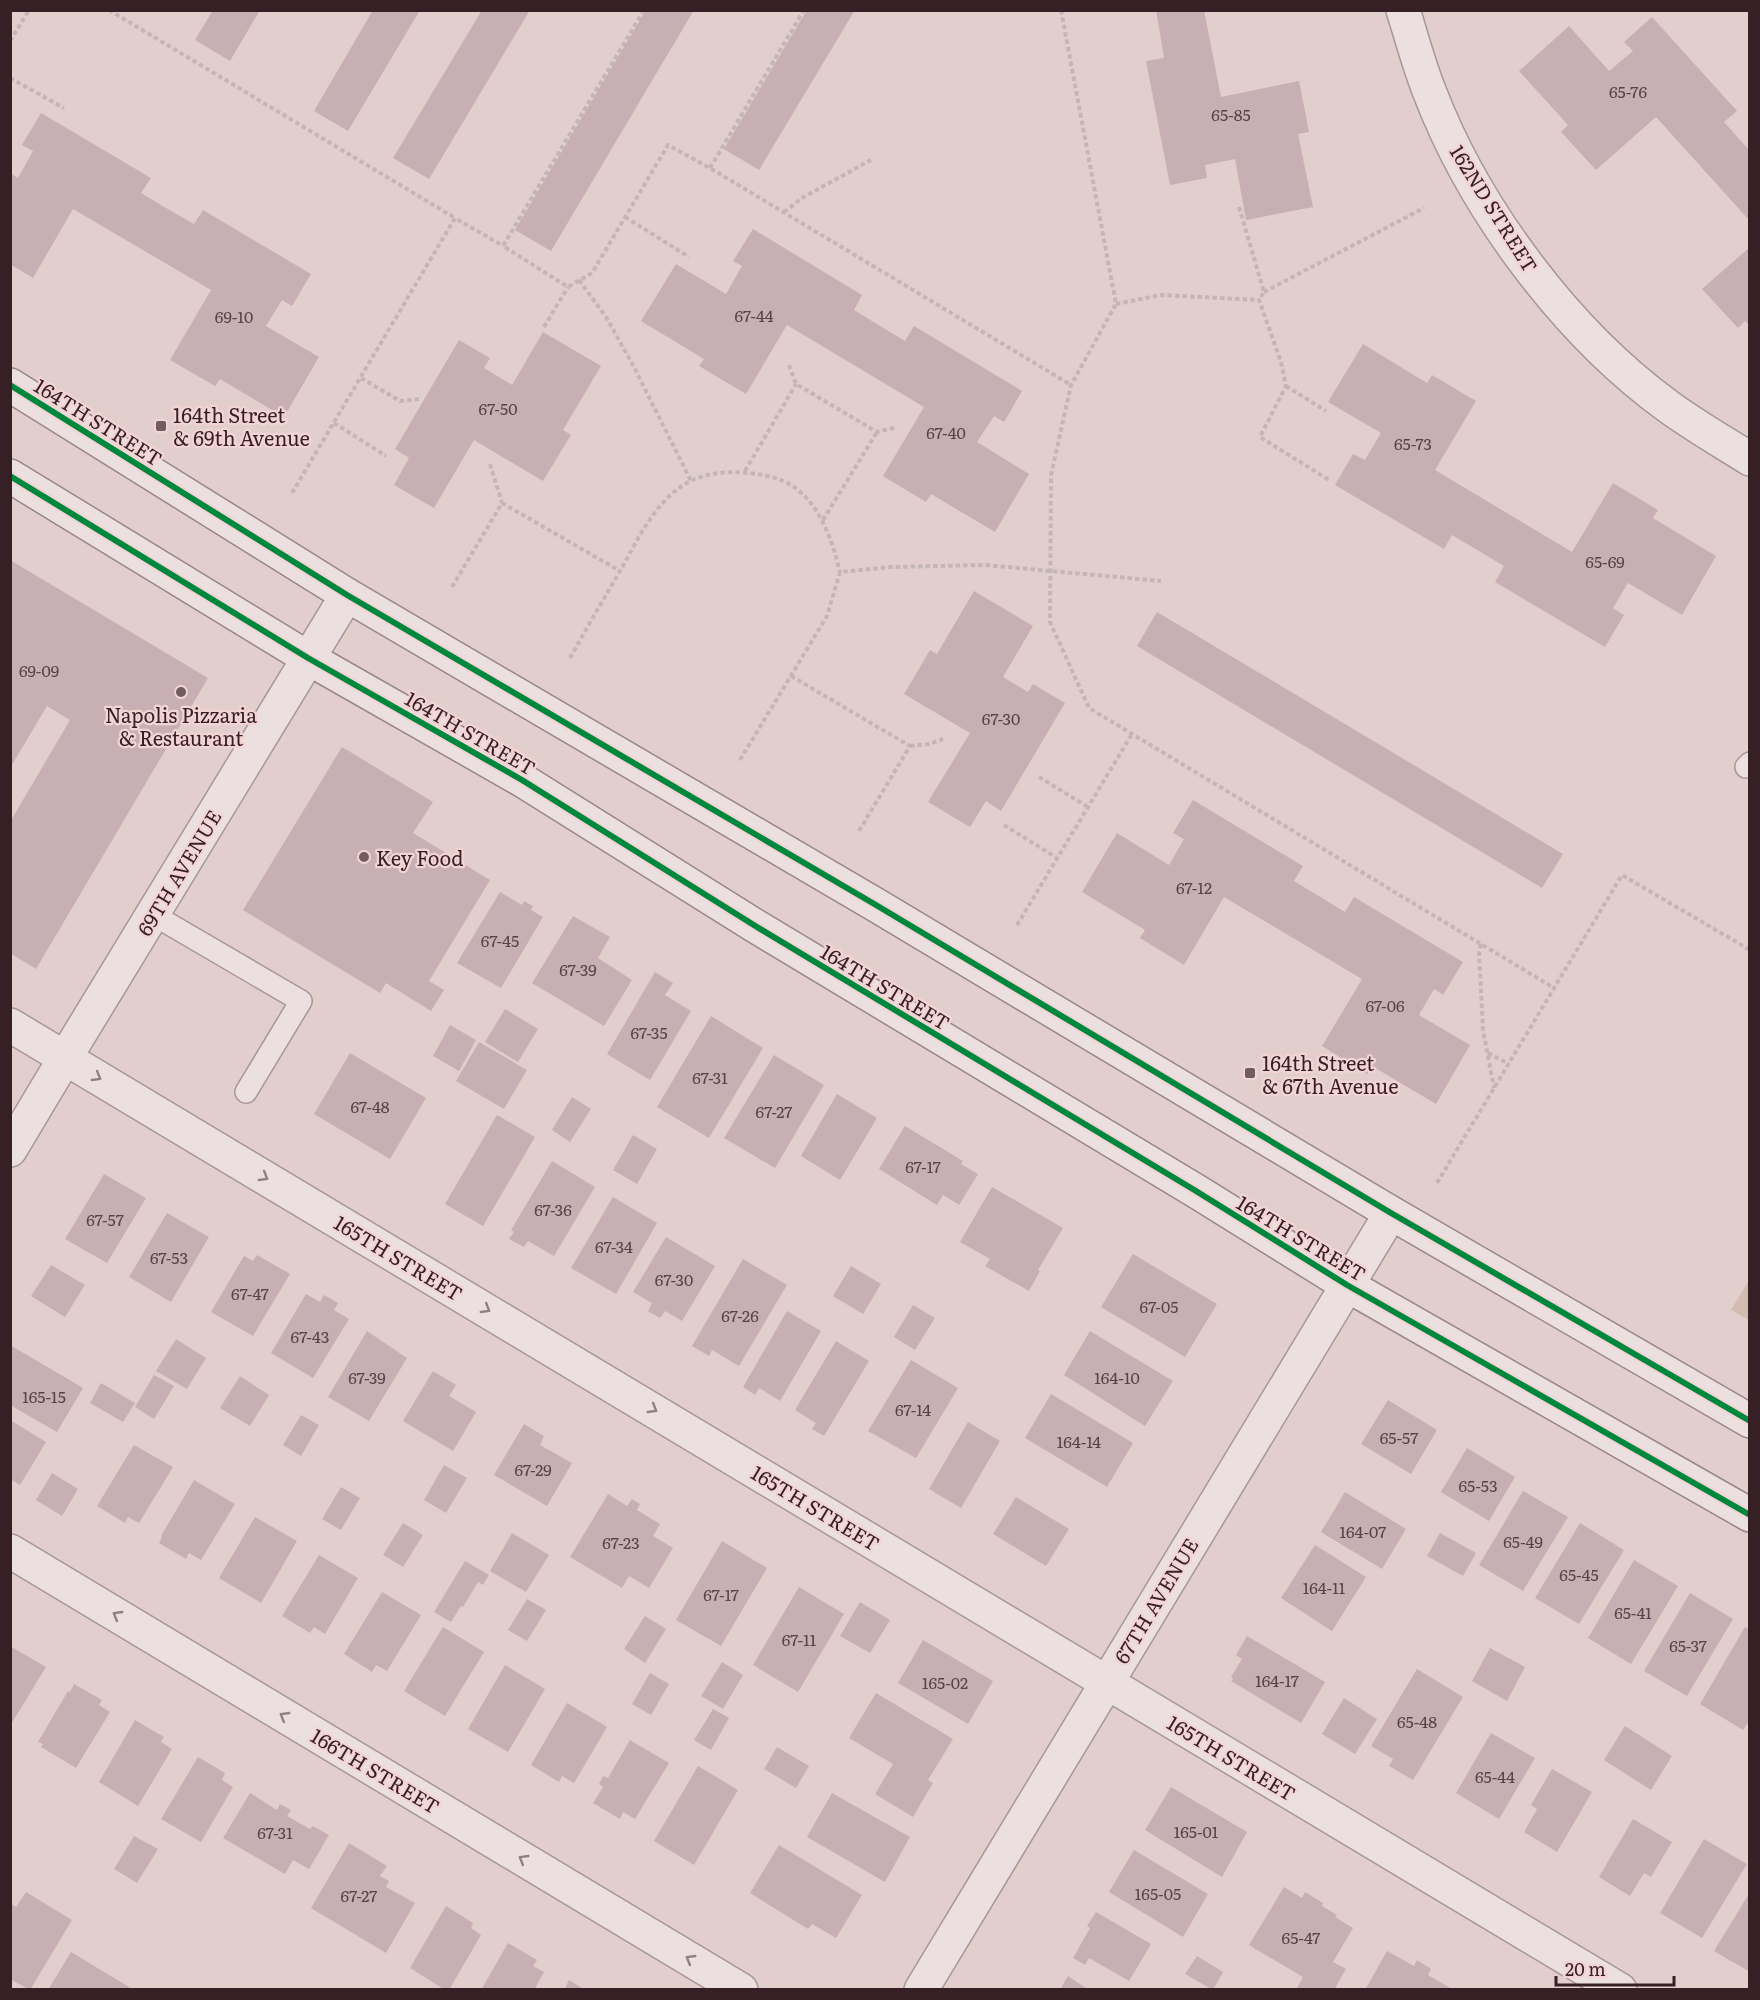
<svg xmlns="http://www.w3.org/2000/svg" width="1760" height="2000" viewBox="0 0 1760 2000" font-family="Literata,serif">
	<rect width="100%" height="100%" fill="#e3cece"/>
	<path fill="#d5bcb1" d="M1749,1280V1320L1731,1310Z"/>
	<path fill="#c7afb3" d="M213,10H260L230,61L195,40Z
		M373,10H420L348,131L314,111Z
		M482,10H530L429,179L393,158Z
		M646,10H694L551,251L515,230Z
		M807,10H855L759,170L724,149Z
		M1156,10H1204L1221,97L1299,81L1309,132L1298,134L1313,207L1246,220L1235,159L1205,165L1207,178L1170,185L1146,61L1164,58Z
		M1652,17L1737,111L1724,122L1750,151V221L1656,117L1596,170L1561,132L1568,125L1519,71L1569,26L1609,71L1633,51L1624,42Z
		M41,113L151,178L141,193L166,208L194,224L203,210L311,274L292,306L282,300L266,326L319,357L284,417L220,379L215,386L170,360L211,290L73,209L33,278L10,264V173L18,178L33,151L22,145Z
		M753,229L862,295L854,310L880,326L905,341L914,326L1022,391L1004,422L994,416L977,442L1029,474L995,532L931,494L926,502L883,476L924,407L787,325L746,394L699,366L704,359L641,321L676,264L726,294L742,266L733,261Z
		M1750,247V326L1745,321L1738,328L1702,289Z
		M543,332L601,366L563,430L571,435L543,481L474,440L434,508L394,485L409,458L395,449L459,340L490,358L484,368L512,385Z
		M1363,344L1427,383L1432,375L1476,401L1435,470L1572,552L1613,483L1658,510L1653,518L1716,556L1682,615L1628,583L1613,608L1624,615L1605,647L1495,582L1504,566L1452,535L1444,549L1335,485L1353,454L1365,460L1381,433L1328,402Z
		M10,560L208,678L36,969L10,953V822L70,720L47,706L10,768Z
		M974,591L1033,626L1003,677L1028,692L1033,684L1065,703L1001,811L986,801L970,827L928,802L970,733L904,694L930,650L937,654Z
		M1157,612L1563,854L1542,888L1137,646Z
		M342,747L433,802L413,833L490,880L429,981L444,990L431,1011L386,983L380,993L243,910Z
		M1193,800L1303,866L1294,881L1317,895L1345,912L1354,897L1463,962L1443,995L1434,989L1419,1015L1470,1045L1436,1104L1372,1066L1367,1074L1322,1046L1362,979L1224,897L1184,965L1140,938L1145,930L1082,892L1117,833L1169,865L1184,839L1173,833Z
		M500,892L522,905L524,901L533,906L531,910L543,917L501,988L457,963Z
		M573,916L610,937L598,958L632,980L604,1026L532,983Z
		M655,972L673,983L665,995L691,1011L650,1080L607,1054Z
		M505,1009L538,1029L518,1062L485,1042Z
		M711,1016L763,1048L709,1138L657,1107Z
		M450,1025L476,1040L459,1071L433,1056Z
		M479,1042L527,1070L504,1109L456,1081Z
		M350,1053L426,1098L390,1159L314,1114Z
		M774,1055L824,1085L775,1168L724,1138Z
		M837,1094L877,1118L840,1180L801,1156Z
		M572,1097L591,1109L570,1142L552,1130Z
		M497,1115L535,1137L483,1226L445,1204Z
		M905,1126L963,1161L961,1164L978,1174L959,1205L943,1195L937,1205L879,1169Z
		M633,1135L657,1149L637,1184L613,1170Z
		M552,1161L595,1187L554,1256L528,1241L524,1247L509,1239L514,1232L511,1230Z
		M104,1174L146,1198L107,1263L65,1239Z
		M992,1187L1063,1228L1038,1270L1040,1271L1029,1291L985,1266L990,1259L960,1242Z
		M613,1197L657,1223L616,1294L571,1268Z
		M167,1213L209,1237L171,1302L129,1277Z
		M666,1237L715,1266L682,1321L665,1311L660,1318L648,1311L652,1303L633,1292Z
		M1133,1254L1217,1304L1185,1357L1101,1307Z
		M257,1255L290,1274L253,1336L211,1312L244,1256L253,1261Z
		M743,1259L787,1285L739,1366L712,1350L709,1356L692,1346Z
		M51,1265L85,1285L65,1317L31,1296Z
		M851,1266L881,1284L863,1314L833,1296Z
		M306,1294L320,1302L324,1295L338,1303L334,1310L349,1319L313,1378L271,1353Z
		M913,1305L935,1318L915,1350L894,1337Z
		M787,1311L821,1331L780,1401L759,1388L755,1395L743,1387Z
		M367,1331L407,1358L369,1421L328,1397Z
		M1090,1331L1173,1381L1145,1426L1064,1375Z
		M176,1339L206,1358L187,1389L156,1371Z
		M836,1341L869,1361L824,1436L812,1429L816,1423L795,1410Z
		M10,1345L83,1388L57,1432L10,1405Z
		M911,1360L958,1388L916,1458L868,1431Z
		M433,1371L456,1385L449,1396L476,1412L453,1451L403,1421Z
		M154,1375L174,1386L154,1419L135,1407Z
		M240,1376L269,1395L250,1426L220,1408Z
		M101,1383L135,1403L123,1422L90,1403Z
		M1051,1394L1133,1443L1107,1487L1025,1438Z
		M1388,1400L1437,1430L1411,1474L1361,1444Z
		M301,1415L319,1425L301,1456L283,1445Z
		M10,1420L46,1442L20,1485L10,1479Z
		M968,1422L1000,1441L961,1508L929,1489Z
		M524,1424L544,1436L540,1445L572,1463L547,1506L494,1475Z
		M134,1445L173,1467L139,1523L128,1517L125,1523L97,1506Z
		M1467,1448L1515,1477L1489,1521L1441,1492Z
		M444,1465L467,1478L446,1513L424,1500Z
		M52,1473L78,1489L62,1516L36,1500Z
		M194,1480L235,1504L201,1560L189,1553L186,1559L159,1543L162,1537L161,1536Z
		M341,1487L360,1498L341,1530L322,1519Z
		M1523,1491L1568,1517L1523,1591L1479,1565Z
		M1345,1492L1406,1529L1382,1569L1321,1532Z
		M608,1494L627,1506L632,1499L640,1504L637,1510L660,1524L653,1536L673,1548L649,1588L629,1576L622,1588L570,1557Z
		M1016,1497L1069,1529L1046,1566L993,1534Z
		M255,1517L297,1541L261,1603L219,1578Z
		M403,1523L423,1535L403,1567L383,1555Z
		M1580,1523L1624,1550L1579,1624L1535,1598Z
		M512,1533L549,1555L526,1592L490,1571Z
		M1440,1533L1476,1553L1463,1576L1427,1556Z
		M722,1541L767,1568L721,1646L676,1620Z
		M1315,1545L1366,1577L1332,1631L1281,1598Z
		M319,1555L358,1578L325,1634L314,1627L310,1633L282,1616Z
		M1634,1560L1678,1586L1631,1664L1588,1638Z
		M465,1561L489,1575L483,1585L478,1582L463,1607L461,1606L451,1622L434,1612Z
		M799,1587L844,1614L798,1692L753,1665Z
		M382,1592L421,1615L387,1671L376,1665L372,1672L344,1654Z
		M1690,1593L1733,1619L1687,1696L1644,1671Z
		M527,1599L546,1610L527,1641L508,1630Z
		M860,1602L890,1620L870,1653L840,1636Z
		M645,1616L666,1629L645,1663L624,1649Z
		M443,1627L484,1652L445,1716L404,1691Z
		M1745,1627L1750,1630V1720L1743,1730L1700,1704Z
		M1247,1636L1325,1682L1301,1723L1231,1681L1233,1679L1231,1677L1242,1659L1236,1655Z
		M923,1640L993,1681L968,1724L898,1683Z
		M10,1646L46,1667L10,1726Z
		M1490,1648L1525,1667L1507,1701L1472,1681Z
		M722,1662L743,1675L723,1709L701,1696Z
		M505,1665L545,1689L508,1752L468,1729Z
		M1417,1669L1463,1697L1413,1780L1389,1766L1393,1759L1371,1746Z
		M650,1673L669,1684L651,1715L632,1704Z
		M74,1684L102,1700L99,1705L110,1712L76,1768L41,1747L43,1744L38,1742L68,1691L70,1692Z
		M876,1693L953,1739L928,1780L933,1783L913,1817L875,1794L893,1764L849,1738Z
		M1344,1698L1377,1719L1355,1754L1322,1734Z
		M567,1703L607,1727L574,1783L562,1776L559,1782L531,1765Z
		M713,1709L729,1718L711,1750L694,1740Z
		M135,1720L164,1737L161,1742L172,1749L138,1806L99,1782Z
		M1625,1726L1672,1756L1651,1790L1604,1760Z
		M1491,1733L1535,1758L1499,1819L1456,1793Z
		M630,1740L669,1763L635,1819L623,1812L620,1819L593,1803L603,1787L599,1784L603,1776L608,1778Z
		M777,1747L809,1766L796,1788L764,1769Z
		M198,1757L225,1773L222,1780L233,1787L201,1842L161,1819Z
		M698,1766L738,1790L694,1865L654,1841Z
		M1552,1769L1592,1792L1557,1852L1524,1832L1537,1809L1531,1805Z
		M1171,1787L1247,1832L1222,1877L1145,1830Z
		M250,1793L277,1810L280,1804L291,1810L287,1816L310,1829L313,1826L329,1835L309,1869L293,1860L285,1874L223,1838Z
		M832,1793L910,1837L885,1882L807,1837Z
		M1633,1819L1672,1842L1651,1877L1644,1873L1630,1896L1599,1877Z
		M134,1836L158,1849L137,1883L114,1869Z
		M1704,1839L1747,1864L1702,1938L1660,1913Z
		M349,1843L387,1866L380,1876L389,1881L386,1887L415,1903L386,1953L311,1908Z
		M779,1845L862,1895L836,1938L812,1924L808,1929L750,1893Z
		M1134,1850L1208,1894L1183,1937L1109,1892Z
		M1284,1887L1302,1898L1305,1892L1323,1903L1322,1906L1337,1915L1335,1917L1353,1928L1333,1962L1346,1969L1334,1990H1296L1303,1977L1249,1945Z
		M26,1892L72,1920L30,1990L10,1979V1903L16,1907Z
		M1750,1892V1972L1714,1951Z
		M446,1906L473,1923L471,1928L481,1935L449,1990H445L410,1968Z
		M1096,1912L1151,1944L1129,1981L1089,1958L1085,1965L1073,1958L1090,1928L1087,1926Z
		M508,1943L537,1960L533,1966L544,1972L534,1990H481Z
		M1387,1951L1414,1966L1417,1960L1431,1969L1428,1975L1450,1988L1449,1990H1365Z
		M71,1952L134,1990H48Z
		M1197,1956L1223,1972L1213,1990L1185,1974Z
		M1068,1976L1089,1990H1060Z
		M569,1980L585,1990H564Z"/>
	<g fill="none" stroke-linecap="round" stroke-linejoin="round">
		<g stroke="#a89798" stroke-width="24">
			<path id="lane" d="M1746,767L1750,763
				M152,914L301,1001L246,1092"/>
		</g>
		<g stroke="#a89798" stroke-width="36">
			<path id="street" d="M1403,10C1412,38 1419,66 1430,93C1475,210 1567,333 1669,407C1695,426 1723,442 1750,459
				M10,1025L1620,1990
				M10,1150L65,1058L347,595
				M10,1551L741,1990
				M921,1990L1391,1213"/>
		</g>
		<g stroke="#988688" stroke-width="36">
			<path id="secondary" d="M10,385L347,595L876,905L1391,1213L1750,1421
				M10,476L308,658L522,780L757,927L1196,1191L1347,1285L1750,1515"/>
		</g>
		<path stroke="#c4b6b7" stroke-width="4" stroke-dasharray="4.5 3" stroke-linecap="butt" d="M109,10L455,218
			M644,10L503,246L568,287L592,273L668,145L710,168L1071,385
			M1061,10L1116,304L1071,385L1051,475L1050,622L1089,708L1554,988
			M10,41L29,10
			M10,78L64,108
			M710,168L804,10
			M1239,207L1264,292L1259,300
			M784,212L802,198L871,160
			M625,217L689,257
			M579,280L606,317L634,367L691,481
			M1264,292L1424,208
			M1116,304L1161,295L1259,300L1281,362L1286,386L1260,437L1329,480
			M544,327L568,287
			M789,365L796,384L877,432L897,427
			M361,378L400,401L419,399
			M1286,386L1326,411
			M334,423L386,456
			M490,464L502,503
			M745,471L796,384
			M292,493L455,218L503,246
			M823,520L877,432
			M452,587L502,503L620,571
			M570,658C585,631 600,605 616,578C636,544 656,495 695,479C717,470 745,471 767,476C814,485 830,532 840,572
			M791,676L910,746L859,831
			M910,746L929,744L943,739
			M740,760L827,616L840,572L891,567L985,565L1161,581
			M1039,777L1088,807
			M1004,825L1057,858
			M1017,925L1132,734
			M1481,944L1479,953L1483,1030L1494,1088
			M1488,1053L1509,1064
			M1437,1183L1622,875L1750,950"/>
		<use href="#lane" stroke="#ecdfdf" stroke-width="21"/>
		<use href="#street" stroke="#ecdfdf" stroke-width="33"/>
		<use href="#secondary" stroke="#ecdfdf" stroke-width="33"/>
		<g stroke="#f3d4d4" stroke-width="10">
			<path id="cycleway" d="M10,385L347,595L876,905L1391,1213L1750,1421
				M10,476L308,658L522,780L757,927L1196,1191L1347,1285L1750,1515"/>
		</g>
		<use href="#cycleway" stroke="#00873e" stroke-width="6"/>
	</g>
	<defs><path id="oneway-chevron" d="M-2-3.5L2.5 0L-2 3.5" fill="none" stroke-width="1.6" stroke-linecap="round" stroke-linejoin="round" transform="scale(1.5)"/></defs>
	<g stroke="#917f82">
		<use href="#oneway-chevron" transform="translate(97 1077) rotate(31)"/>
		<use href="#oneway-chevron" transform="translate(264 1177) rotate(31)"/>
		<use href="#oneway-chevron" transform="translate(486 1309) rotate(31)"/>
		<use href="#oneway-chevron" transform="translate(653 1409) rotate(31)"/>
		<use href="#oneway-chevron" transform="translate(117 1615) rotate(-149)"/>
		<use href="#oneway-chevron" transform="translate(284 1716) rotate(-149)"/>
		<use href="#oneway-chevron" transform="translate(523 1859) rotate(-149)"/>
		<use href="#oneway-chevron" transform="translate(690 1959) rotate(-149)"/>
	</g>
	<g fill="#735c60" stroke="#f3d4d4" stroke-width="2">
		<rect x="155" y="420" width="12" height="12" rx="3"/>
		<circle cx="181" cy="692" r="6"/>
		<circle cx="364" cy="857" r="6"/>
		<rect x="1244" y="1067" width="12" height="12" rx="3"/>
	</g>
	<g text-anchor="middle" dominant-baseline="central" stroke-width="4.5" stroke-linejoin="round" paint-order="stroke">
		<g font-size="16" fill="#5a4348">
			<text x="1628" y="91">65-76</text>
			<text x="1231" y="114">65-85</text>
			<text x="754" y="315">67-44</text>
			<text x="234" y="316">69-10</text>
			<text x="498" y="408">67-50</text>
			<text x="946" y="432">67-40</text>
			<text x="1413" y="443">65-73</text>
			<text x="1605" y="561">65-69</text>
			<text x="39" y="670">69-09</text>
			<text x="1001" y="718">67-30</text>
			<text x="1194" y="887">67-12</text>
			<text x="500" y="940">67-45</text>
			<text x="578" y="969">67-39</text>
			<text x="1385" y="1005">67-06</text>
			<text x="649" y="1032">67-35</text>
			<text x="710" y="1077">67-31</text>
			<text x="370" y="1106">67-48</text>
			<text x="774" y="1111">67-27</text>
			<text x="923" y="1166">67-17</text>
			<text x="553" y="1209">67-36</text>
			<text x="105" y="1219">67-57</text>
			<text x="614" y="1246">67-34</text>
			<text x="169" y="1257">67-53</text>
			<text x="674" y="1279">67-30</text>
			<text x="250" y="1293">67-47</text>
			<text x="1159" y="1306">67-05</text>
			<text x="740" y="1315">67-26</text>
			<text x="310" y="1336">67-43</text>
			<text x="367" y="1377">67-39</text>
			<text x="1117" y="1377">164-10</text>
			<text x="44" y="1396">165-15</text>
			<text x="913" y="1409">67-14</text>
			<text x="1399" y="1437">65-57</text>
			<text x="1079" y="1441">164-14</text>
			<text x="533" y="1469">67-29</text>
			<text x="1478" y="1485">65-53</text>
			<text x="1363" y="1531">164-07</text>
			<text x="1523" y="1541">65-49</text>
			<text x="621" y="1542">67-23</text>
			<text x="1579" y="1574">65-45</text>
			<text x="1324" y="1587">164-11</text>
			<text x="721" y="1594">67-17</text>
			<text x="1633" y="1612">65-41</text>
			<text x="799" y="1639">67-11</text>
			<text x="1688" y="1645">65-37</text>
			<text x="1277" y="1680">164-17</text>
			<text x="945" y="1682">165-02</text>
			<text x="1417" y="1721">65-48</text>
			<text x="1495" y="1776">65-44</text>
			<text x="1196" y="1831">165-01</text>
			<text x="275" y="1832">67-31</text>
			<text x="1158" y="1893">165-05</text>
			<text x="359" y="1895">67-27</text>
			<text x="1301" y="1937">65-47</text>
		</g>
		<g font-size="20" fill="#361f25" stroke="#f3d4d4">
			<text transform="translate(1495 208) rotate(58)">162ND STREET</text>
			<text transform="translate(99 421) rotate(32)">164TH STREET</text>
			<text transform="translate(471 732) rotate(30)">164TH STREET</text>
			<text transform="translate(178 872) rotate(-59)">69TH AVENUE</text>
			<text transform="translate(886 986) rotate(31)">164TH STREET</text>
			<text transform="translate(1302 1237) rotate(31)">164TH STREET</text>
			<text transform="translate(399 1257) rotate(31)">165TH STREET</text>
			<text transform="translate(816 1507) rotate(31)">165TH STREET</text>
			<text transform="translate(1155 1600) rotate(-59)">67TH AVENUE</text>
			<text transform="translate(1232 1757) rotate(31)">165TH STREET</text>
			<text transform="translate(376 1770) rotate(31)">166TH STREET</text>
		</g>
		<g font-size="20" fill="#361f25" stroke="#f3d4d4" text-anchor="start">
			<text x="173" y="414">164th Street<tspan x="173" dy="23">&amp; 69th Avenue</tspan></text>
			<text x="181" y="714" text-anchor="middle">Napolis Pizzaria<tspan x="181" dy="23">&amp; Restaurant</tspan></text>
			<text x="376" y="857">Key Food</text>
			<text x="1262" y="1062">164th Street<tspan x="1262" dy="23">&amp; 67th Avenue</tspan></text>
		</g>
	</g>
	<rect width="1760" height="2000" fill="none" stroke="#361f25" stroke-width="24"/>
	<path d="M1556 1976v9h118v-9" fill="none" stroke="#361f25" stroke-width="3"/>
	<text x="1565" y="1976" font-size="18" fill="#361f25" stroke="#f3d4d4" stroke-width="4.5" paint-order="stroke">20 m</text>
</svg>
